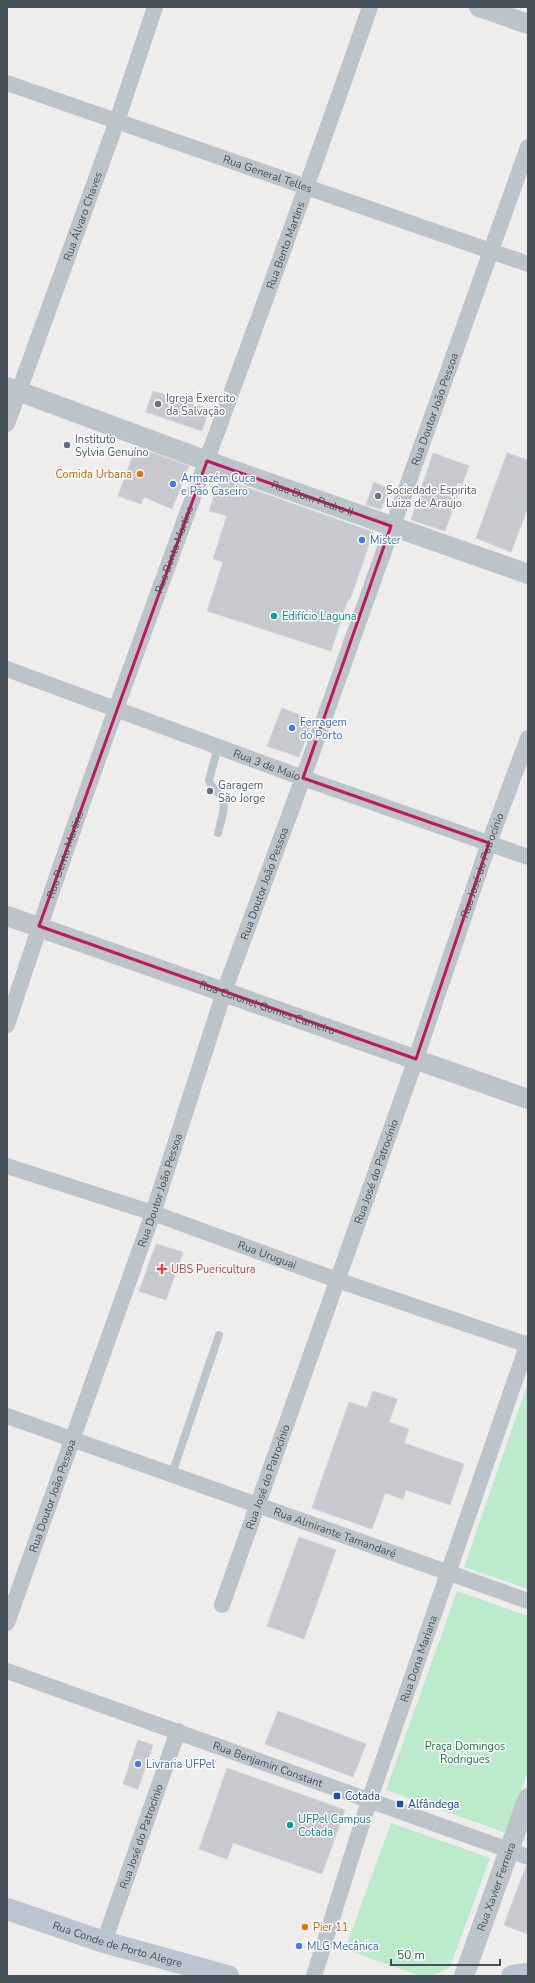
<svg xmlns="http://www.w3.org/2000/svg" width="535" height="1983" viewBox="0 0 535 1983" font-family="'Nunito Sans',sans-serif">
	<rect width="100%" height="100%" fill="#efecec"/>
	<path fill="#bcebcc" d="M528,1383V1589L464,1567Z
		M457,1591L528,1616V1771L506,1833L386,1790Z
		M391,1823L490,1858L450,1967L432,1976H420L345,1949Z"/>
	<path fill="#c7c9cf" stroke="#d0d3d7" d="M153,391L209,409L202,431L146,412Z
		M136,447L189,466L172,509L144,497L141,504L118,496Z
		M433,453L469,466L445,531L411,520Z
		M507,453L528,460V507L511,552L476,538Z
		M220,478L373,532L350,600L348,599L331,651L207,611L223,562L213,559L227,516L209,511Z
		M374,482L390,489L381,509L366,505Z
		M282,708L313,720L299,757L267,746Z
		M156,1244L183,1252L166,1300L139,1291Z
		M373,1391L397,1399L389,1422L409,1429L404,1443L464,1464L450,1505L406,1490L403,1499L385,1493L372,1529L312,1508L349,1402L367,1408Z
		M299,1537L336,1550L304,1639L267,1626Z
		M278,1711L366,1744L353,1777L265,1744Z
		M138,1740L153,1745L138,1789L123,1784Z
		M227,1768L345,1810L322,1874L233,1843L227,1859L199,1849Z
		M526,1866H528V1934L504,1925Z"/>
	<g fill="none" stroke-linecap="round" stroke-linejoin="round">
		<path stroke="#bbc4cb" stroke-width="8" d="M218,833C220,824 227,807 222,798C218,791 211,788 209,780L218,747
			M172,1474L219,1335"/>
		<g stroke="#bbc4cb" stroke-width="16">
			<path id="s1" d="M7,83L528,264"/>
			<path id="s2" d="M7,424L117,121L155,7"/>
			<path id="s3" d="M7,669L303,778L528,857"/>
			<path id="s4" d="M7,1025C119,683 252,348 370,7"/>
			<path id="s5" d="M7,1166L153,1213L337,1280L528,1345"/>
			<path id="s6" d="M7,1416L528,1601"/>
			<path id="s7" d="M222,1605L411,1073L489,843L528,738"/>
			<path id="s8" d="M7,1623L153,1213L224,992L303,778L528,147"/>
			<path id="s9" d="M7,1671L528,1857"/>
			<path id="s10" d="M104,1942L178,1731"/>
			<path id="s11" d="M314,1976L369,1801L528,1343"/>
		</g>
		<g stroke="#bbc4cb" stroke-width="20">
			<path d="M479,7L528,24"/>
			<path id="s12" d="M7,387L207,461L528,574"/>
			<path id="s13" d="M7,916L528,1099"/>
			<path id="s14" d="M464,1976L528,1798"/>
		</g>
		<g stroke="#bbc5cf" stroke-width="22">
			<path id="s15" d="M7,1909L104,1942L228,1976"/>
			<path d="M512,1976L528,1974"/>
		</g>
	</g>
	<path fill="none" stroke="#c2185b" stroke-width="3" stroke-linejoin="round" d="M207,461L391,526L303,778L489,843L416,1059L39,926Z"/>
	<g fill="#6b7280" stroke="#fff" stroke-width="1.5">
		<circle cx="158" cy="404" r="4"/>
		<circle cx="378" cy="496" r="4"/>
	</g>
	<g fill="#5c6f8a" stroke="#fff" stroke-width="1.5">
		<circle cx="67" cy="445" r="4"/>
		<circle cx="210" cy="791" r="4"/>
	</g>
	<g fill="#e8710a" stroke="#fff" stroke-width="1.5">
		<circle cx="140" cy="474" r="4"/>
		<circle cx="305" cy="1927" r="4"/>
	</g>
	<g fill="#3f7fe0" stroke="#fff" stroke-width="1.5">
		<circle cx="173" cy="484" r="4"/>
		<circle cx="362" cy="540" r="4"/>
		<circle cx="292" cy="728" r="4"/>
		<circle cx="138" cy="1764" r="4"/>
		<circle cx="299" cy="1946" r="4"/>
	</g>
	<g fill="#0f9aa8" stroke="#fff" stroke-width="1.5">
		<circle cx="274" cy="616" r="4"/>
		<circle cx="290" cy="1825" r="4"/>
	</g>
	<path fill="#e0444e" stroke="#fff" stroke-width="1.5" d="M160 1263h4v4h4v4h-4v4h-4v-4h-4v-4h4z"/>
	<g fill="#1a4fb4" stroke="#fff" stroke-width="1.5">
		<rect x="333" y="1792" width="8" height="8" rx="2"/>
		<rect x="396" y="1800" width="8" height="8" rx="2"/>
	</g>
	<g text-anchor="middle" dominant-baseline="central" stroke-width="3" stroke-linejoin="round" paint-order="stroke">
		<g font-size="11" fill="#465058" stroke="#fff">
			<text stroke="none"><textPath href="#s1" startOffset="276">Rua General Telles</textPath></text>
			<text stroke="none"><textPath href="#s2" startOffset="221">Rua Álvaro Chaves</textPath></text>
			<text stroke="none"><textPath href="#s4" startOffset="828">Rua Bento Martins</textPath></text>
			<text stroke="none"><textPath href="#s8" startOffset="1287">Rua Doutor João Pessoa</textPath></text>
			<text stroke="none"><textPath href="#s12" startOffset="325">Rua Dom Pedro II</textPath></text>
			<text stroke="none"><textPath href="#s4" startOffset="504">Rua Bento Martins</textPath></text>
			<text stroke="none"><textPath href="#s3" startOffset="277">Rua 3 de Maio</textPath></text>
			<text stroke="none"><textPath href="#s4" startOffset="180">Rua Bento Martins</textPath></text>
			<text stroke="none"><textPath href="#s7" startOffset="784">Rua José do Patrocínio</textPath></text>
			<text stroke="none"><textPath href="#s8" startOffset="783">Rua Doutor João Pessoa</textPath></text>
			<text stroke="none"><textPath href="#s13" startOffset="276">Rua Coronel Gomes Carneiro</textPath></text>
			<text stroke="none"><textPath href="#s7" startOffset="460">Rua José do Patrocínio</textPath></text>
			<text stroke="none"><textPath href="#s8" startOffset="459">Rua Doutor João Pessoa</textPath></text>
			<text stroke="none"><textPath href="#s5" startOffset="275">Rua Uruguai</textPath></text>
			<text stroke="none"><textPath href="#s7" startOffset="136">Rua José do Patrocínio</textPath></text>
			<text stroke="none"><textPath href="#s8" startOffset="135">Rua Doutor João Pessoa</textPath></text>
			<text stroke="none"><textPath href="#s6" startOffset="348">Rua Almirante Tamandaré</textPath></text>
			<text stroke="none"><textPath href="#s11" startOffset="334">Rua Dona Mariana</textPath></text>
			<text stroke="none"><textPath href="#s9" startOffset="277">Rua Benjamin Constant</textPath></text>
			<text stroke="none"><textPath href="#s10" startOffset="112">Rua José do Patrocínio</textPath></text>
			<text stroke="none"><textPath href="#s14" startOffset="95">Rua Xavier Ferreira</textPath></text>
			<text stroke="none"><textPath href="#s15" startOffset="116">Rua Conde de Porto Alegre</textPath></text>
		</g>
		<g font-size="11" fill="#5b616d" stroke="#fff" text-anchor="start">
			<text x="166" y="398">Igreja Exercito<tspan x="166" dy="13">da Salvação</tspan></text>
			<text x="386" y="490">Sociedade Espirita<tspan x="386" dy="13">Luiza de Araujo</tspan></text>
		</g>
		<g font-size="11" fill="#4e5e75" stroke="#fff" text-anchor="start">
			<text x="75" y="439">Instituto<tspan x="75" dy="13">Sylvia Genuíno</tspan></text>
			<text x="218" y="785">Garagem<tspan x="218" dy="13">São Jorge</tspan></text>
		</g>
		<g font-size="11" fill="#c56008" stroke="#fff" text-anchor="end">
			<text x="132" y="474">Comida Urbana</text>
			<text x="313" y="1927" text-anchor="start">Pier 11</text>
		</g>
		<g font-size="11" fill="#366cbe" stroke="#fff" text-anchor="start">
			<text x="181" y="478">Armazém Cuca<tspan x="181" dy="13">e Pão Caseiro</tspan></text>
			<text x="370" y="540">Mister</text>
			<text x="300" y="722">Ferragem<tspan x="300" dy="13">do Porto</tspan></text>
			<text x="146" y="1764">Livraria UFPel</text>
			<text x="307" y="1946">MLG Mecânica</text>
		</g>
		<g font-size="11" fill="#0d838f" stroke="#fff" text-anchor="start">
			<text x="282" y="616">Edifício Laguna</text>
			<text x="298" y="1819">UFPel Campus<tspan x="298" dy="13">Cotada</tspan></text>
		</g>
		<g font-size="11" fill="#be3a42" stroke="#fff" text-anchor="start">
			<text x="171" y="1269">UBS Puericultura</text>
		</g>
		<g font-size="11" fill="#1c7444" stroke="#fff">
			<text x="465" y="1746">Praça Domingos<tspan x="465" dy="13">Rodrigues</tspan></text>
		</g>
		<g font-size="11" fill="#164399" stroke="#fff" text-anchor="start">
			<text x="345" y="1796">Cotada</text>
			<text x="408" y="1804">Alfândega</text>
		</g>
	</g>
	<rect width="535" height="1983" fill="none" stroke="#465058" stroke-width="16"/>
	<path d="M391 1959v6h109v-6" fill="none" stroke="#465058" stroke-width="2"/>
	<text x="397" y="1959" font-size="12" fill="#465058" stroke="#ffffff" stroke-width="3" paint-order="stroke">50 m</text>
</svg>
